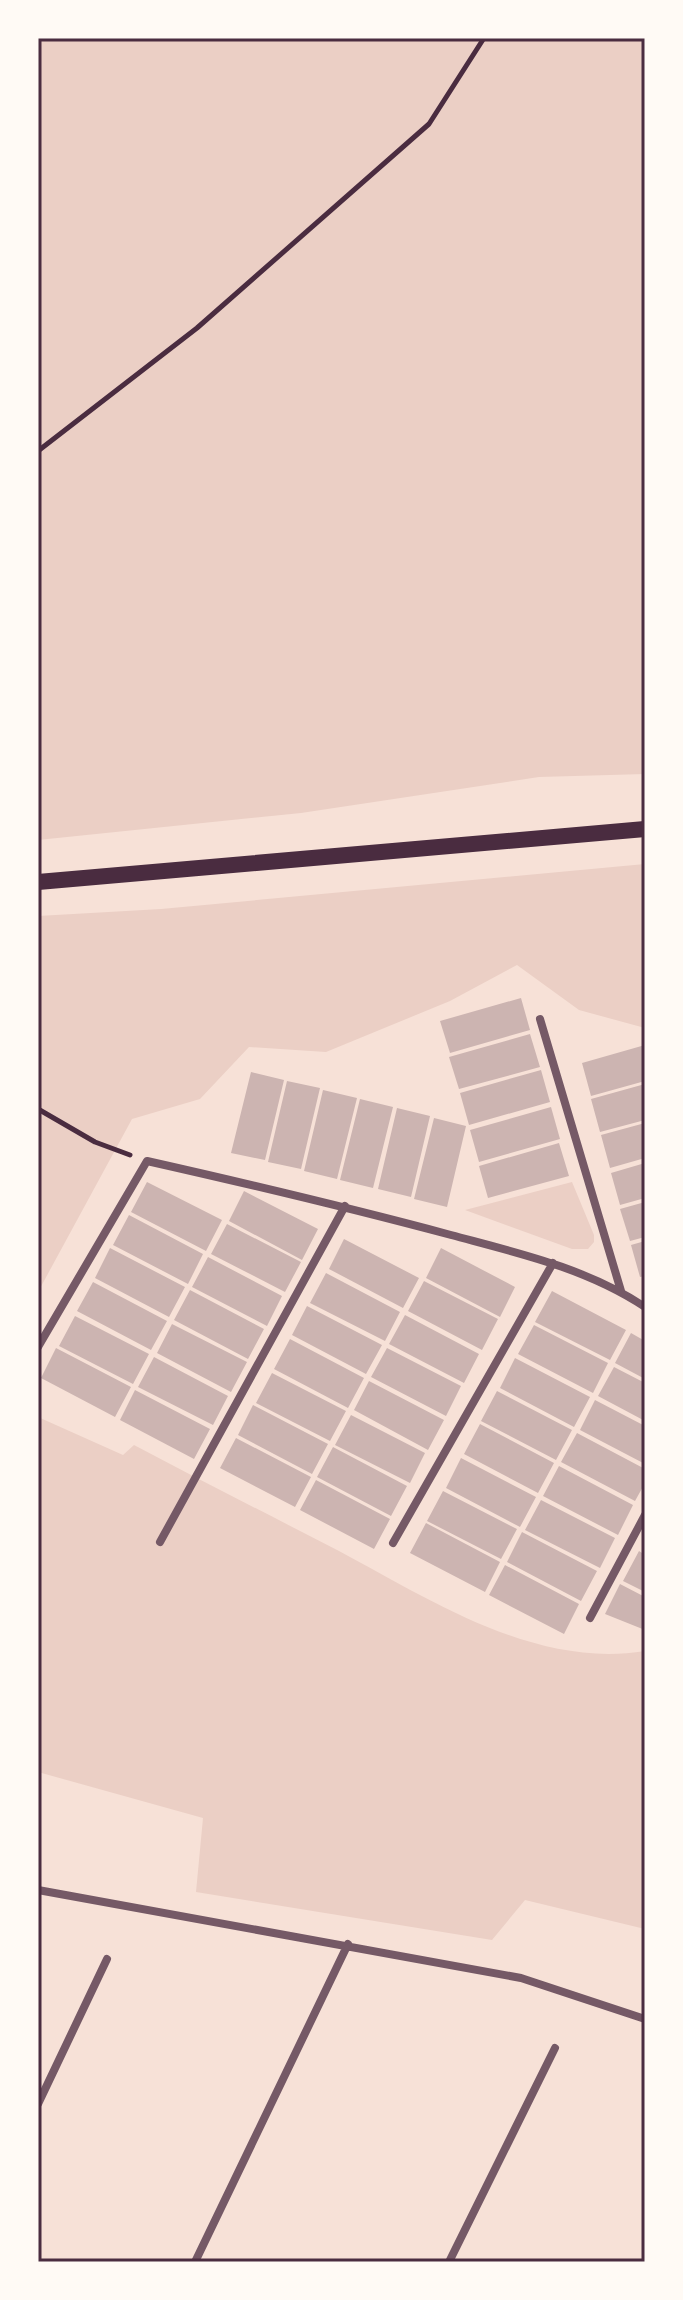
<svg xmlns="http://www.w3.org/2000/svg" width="683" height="2300" viewBox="0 0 683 2300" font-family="'Roboto Condensed',sans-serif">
	<rect width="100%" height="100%" fill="#f7e1d7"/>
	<path fill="#ebcfc5" d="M38,38H645V774L539,777L301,813L38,840Z
		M645,864V1028L579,1010L517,965L450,1001L326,1052L249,1047L200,1099L132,1119L38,1292V916L161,909Z
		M572,1182L594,1235V1242L588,1249H572L465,1210Z
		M38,1417L123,1455L134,1445C202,1481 271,1516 339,1551C431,1600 535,1669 645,1651V1929L525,1900L492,1940L196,1892L203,1818L38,1772Z"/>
	<path fill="#ccb4b1" d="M521,998L530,1030L450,1053L440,1021Z
		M530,1034L540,1067L459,1089L449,1057Z
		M645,1045V1081L591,1096L582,1063Z
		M541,1070L550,1102L469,1125L460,1093Z
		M251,1072L284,1080L265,1160L231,1153Z
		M287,1081L320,1088L301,1169L268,1162Z
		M645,1084V1120L600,1132L591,1099Z
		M323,1090L357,1098L337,1179L304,1171Z
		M360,1099L393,1107L373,1188L340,1180Z
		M551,1107L560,1139L479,1162L470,1130Z
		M397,1108L430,1116L411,1197L378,1189Z
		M434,1118L466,1126L447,1207L414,1199Z
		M645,1123V1158L610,1168L601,1135Z
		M559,1143L569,1176L488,1198L479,1166Z
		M645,1163V1198L620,1205L611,1173Z
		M147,1182L222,1220L206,1251L131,1212Z
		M244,1191L318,1229L302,1260L229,1221Z
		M645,1202V1237L630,1241L620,1209Z
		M129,1215L203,1254L188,1284L113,1245Z
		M227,1224L301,1262L285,1292L211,1254Z
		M344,1239L419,1278L403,1308L329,1269Z
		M645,1241V1276L640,1277L631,1245Z
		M110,1248L185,1287L169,1317L95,1278Z
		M441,1248L515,1287L500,1317L426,1278Z
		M208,1257L282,1296L267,1326L192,1287Z
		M326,1273L400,1312L385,1341L310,1303Z
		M424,1281L498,1319L482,1350L408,1311Z
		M93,1282L167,1321L151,1350L77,1311Z
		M190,1290L264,1329L248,1359L174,1320Z
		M552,1291L626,1330L610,1360L535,1322Z
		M307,1306L382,1345L366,1374L292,1335Z
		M405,1315L479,1354L464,1383L389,1344Z
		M75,1316L149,1354L133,1384L59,1346Z
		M172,1324L247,1362L231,1392L157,1353Z
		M534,1325L608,1363L593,1393L518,1354Z
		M631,1333L645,1341V1379L615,1363Z
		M290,1339L364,1378L348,1408L274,1369Z
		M56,1348L131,1387L115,1417L41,1378Z
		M387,1348L461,1386L446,1416L371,1377Z
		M154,1357L228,1396L213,1425L138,1387Z
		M515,1358L590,1397L574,1427L500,1388Z
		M614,1367L645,1383V1421L598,1396Z
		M272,1373L346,1411L330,1441L256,1403Z
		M369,1381L444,1420L428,1450L354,1410Z
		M135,1390L210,1429L194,1459L120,1420Z
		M497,1391L572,1430L556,1460L481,1421Z
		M595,1400L645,1426V1464L580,1430Z
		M253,1405L328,1444L312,1474L238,1435Z
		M351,1415L425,1453L410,1483L335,1445Z
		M480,1424L554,1463L538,1493L464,1454Z
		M577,1433L645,1469V1483L635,1501L561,1462Z
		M236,1438L311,1477L295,1507L220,1468Z
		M333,1447L407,1486L391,1516L317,1477Z
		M461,1458L536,1497L520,1527L446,1488Z
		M559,1466L633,1505L618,1535L543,1496Z
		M316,1480L390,1519L374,1549L300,1510Z
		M443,1491L517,1529L501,1559L427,1521Z
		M541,1500L615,1538L600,1568L525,1530Z
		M426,1523L500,1562L485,1592L410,1553Z
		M522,1532L597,1571L581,1601L507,1562Z
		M639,1551L645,1555V1592L623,1581Z
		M505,1565L579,1604L564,1634L489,1595Z
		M620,1584L645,1597V1630L605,1614Z"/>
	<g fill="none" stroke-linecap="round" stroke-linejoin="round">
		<path stroke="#4a2c40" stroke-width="5" d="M38,451L197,328L429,124L484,38
			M38,1109L95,1142L130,1155"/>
		<path stroke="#755966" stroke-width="8" d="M540,1019L621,1291
			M38,1347L147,1161C249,1184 350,1208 451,1235C518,1253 586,1268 645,1307
			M160,1542L345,1206
			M393,1543L553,1263
			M590,1618L645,1515
			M38,1890L521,1978L645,2019
			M38,2104L107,1959
			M195,2262L348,1944
			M449,2262L555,2048"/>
		<path stroke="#4a2c40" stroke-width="16" d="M38,882L645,829"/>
	</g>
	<rect width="683" height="2300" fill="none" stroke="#fffaf5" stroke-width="80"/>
	<rect x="40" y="40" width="603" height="2220" fill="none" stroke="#4a2c40" stroke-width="3"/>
</svg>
